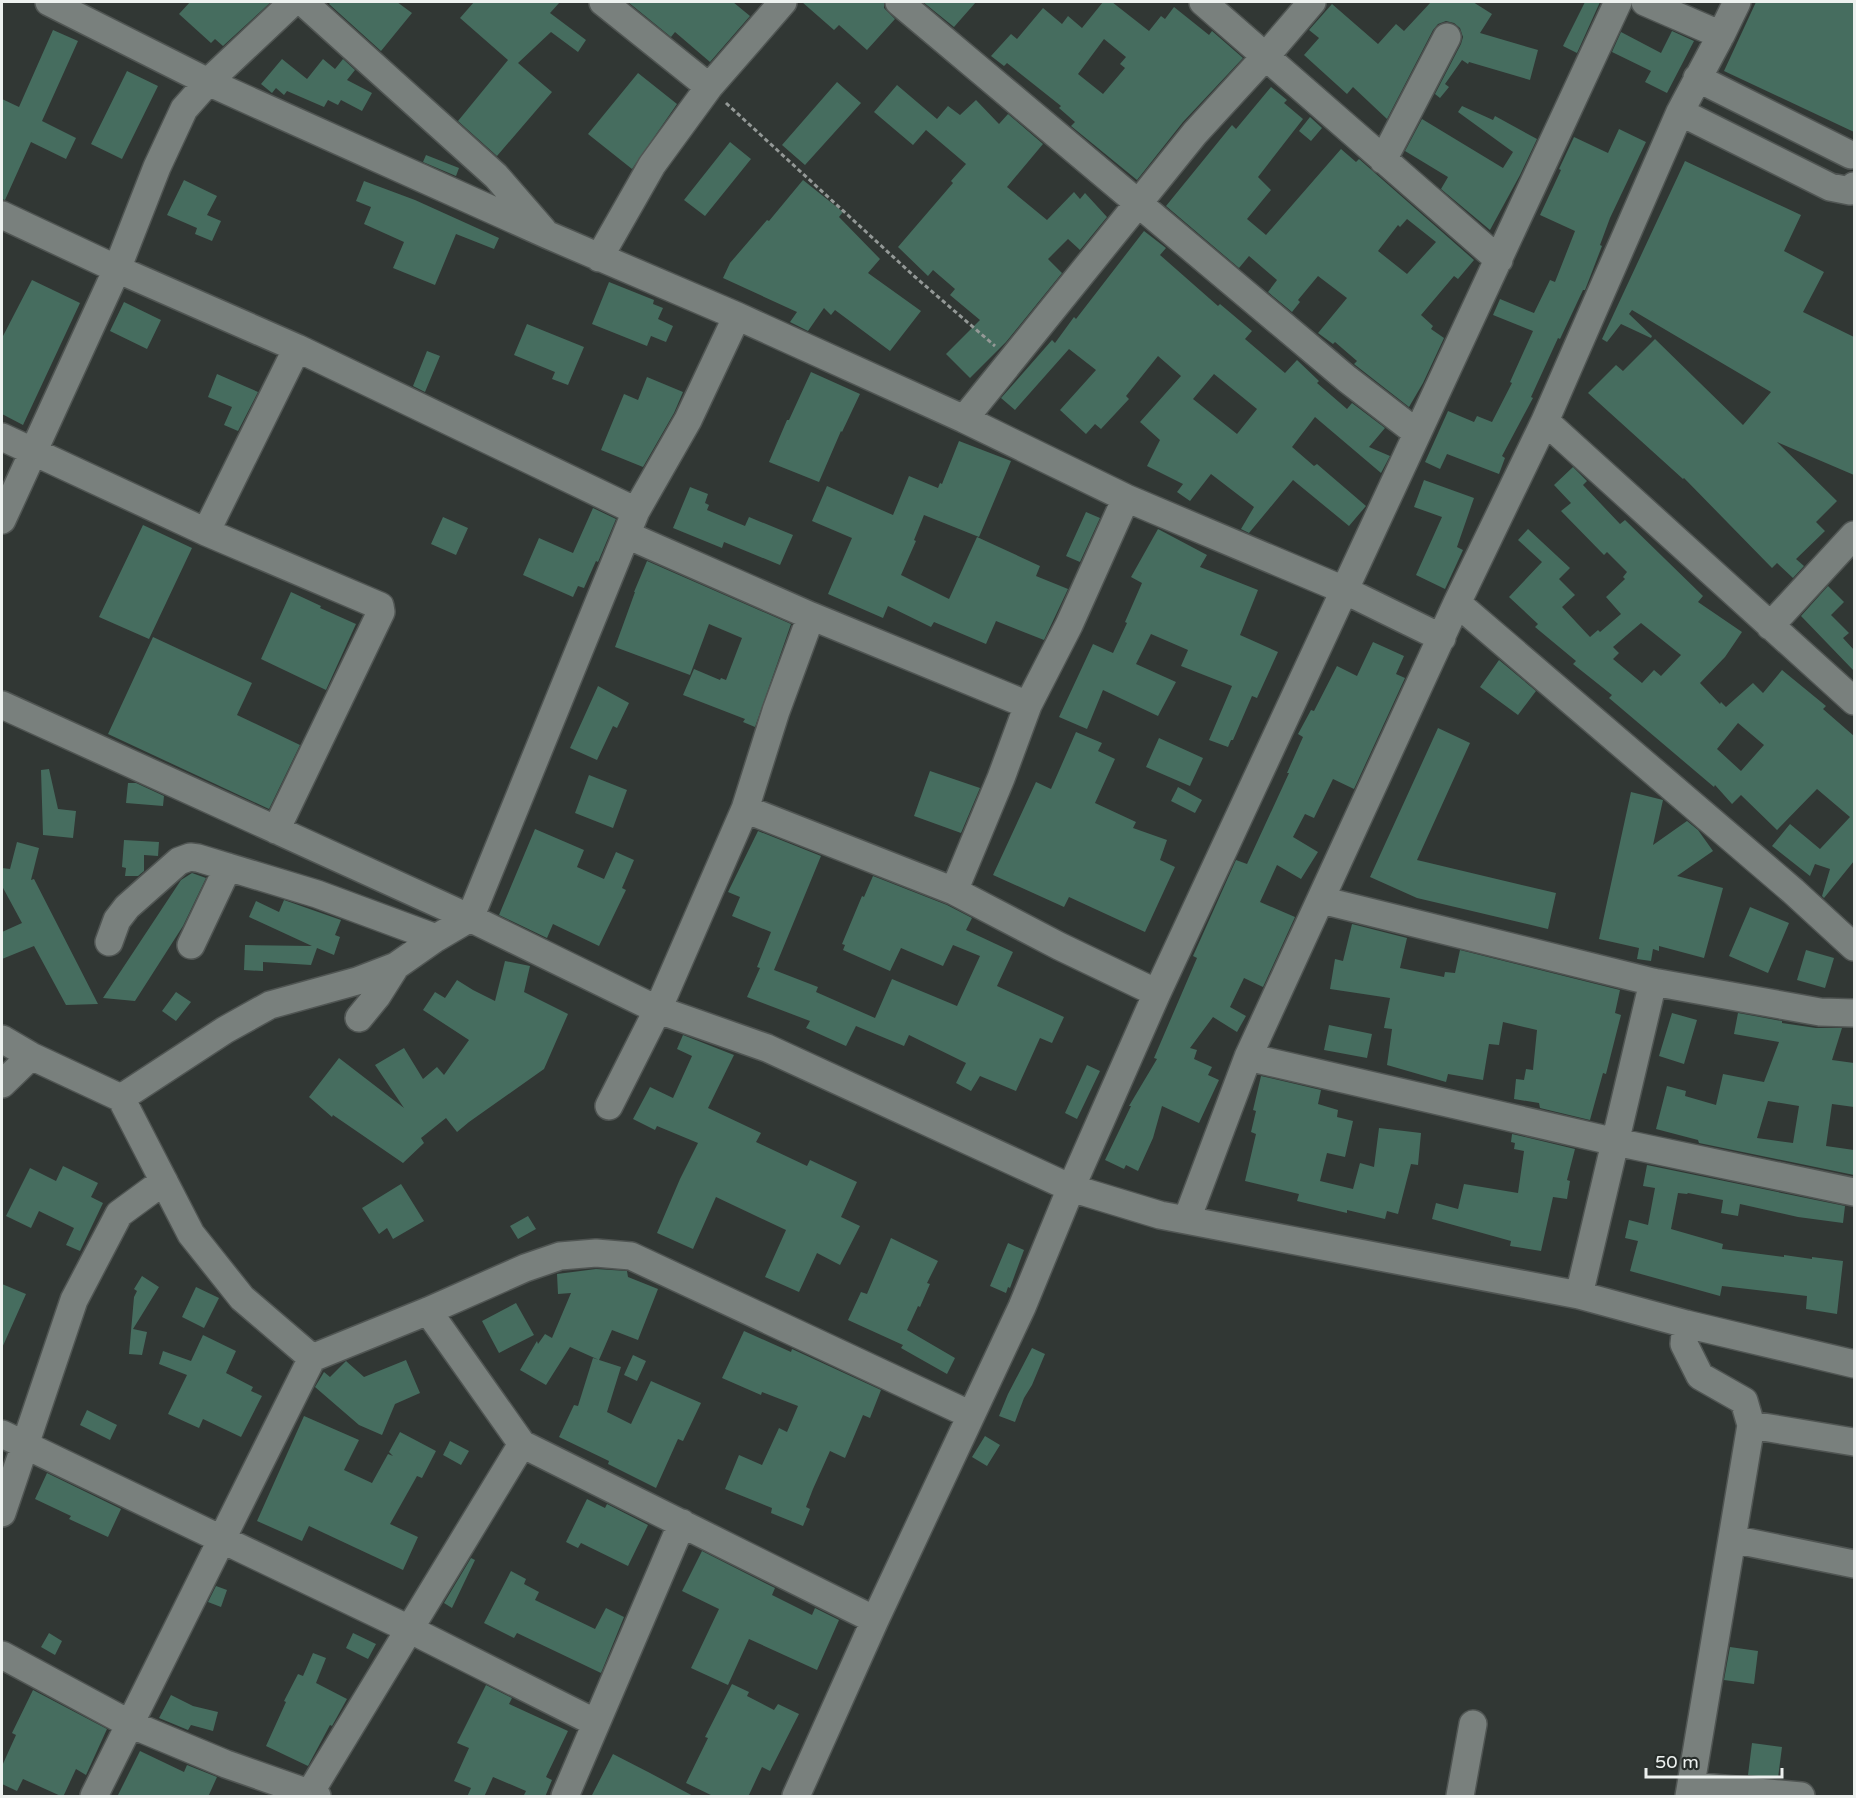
<svg xmlns="http://www.w3.org/2000/svg" width="1856" height="1798" viewBox="0 0 1856 1798" font-family="'Varela Round',sans-serif">
	<rect width="100%" height="100%" fill="#313734"/>
	<path fill="#466d5f" fill-rule="evenodd" d="M190,2H271L223,46L215,39L211,43L179,14Z
		M331,2H397L412,13L381,51L329,4Z
		M474,2H560L550,13L586,40L578,52L551,32L518,63L552,92L497,156L458,121L508,60L460,18Z
		M628,2H733L750,16L710,62L675,32L671,37Z
		M802,2H884V8L895,19L867,50L839,25L834,30Z
		M923,2H976L954,27Z
		M1103,2H1112L1149,31L1161,16L1165,19L1174,7L1209,35L1212,31L1243,58L1183,122L1137,180L1071,126L1075,122L1059,108L1061,106L1007,63L1004,66L991,56L1011,34L1017,39L1043,8L1062,24L1068,16L1082,28ZM1104,39L1126,57L1120,64L1125,68L1103,94L1078,74Z
		M1431,2H1473L1492,14L1480,33L1538,50L1530,80L1469,62L1468,64L1462,60L1445,84L1449,87L1440,98L1435,94L1461,44L1463,37L1460,28L1454,23L1446,21L1438,24L1433,30L1387,119L1353,87L1347,94L1304,55L1319,38L1309,30L1332,4L1378,44L1396,24L1404,31Z
		M1585,2H1600L1577,53L1563,46Z
		M1756,2H1854V132L1724,71Z
		M53,30L78,41L42,121L76,138L66,159L31,142L5,200L2,199V99L19,107Z
		M1672,31L1694,41L1667,93L1645,82L1651,71L1612,52L1621,32L1661,53Z
		M282,59L307,79L323,59L335,69L343,59L355,70L347,80L372,93L362,111L341,100L338,105L328,100L324,107L287,91L284,95L276,88L272,93L261,84Z
		M127,71L158,86L122,159L91,144Z
		M638,73L677,104L632,169L588,134Z
		M837,82L861,103L805,165L782,145Z
		M897,85L937,119L948,106L960,115L976,100L999,124L1008,114L1043,144L1007,187L1047,220L1074,192L1080,199L1085,193L1107,217L1080,250L1068,239L1048,259L1062,273L1006,342L970,378L946,354L980,320L950,295L955,289L933,270L928,276L898,247L953,183L951,181L966,164L926,130L913,145L874,112Z
		M1271,87L1287,100L1284,103L1303,119L1258,177L1271,190L1247,219L1266,235L1341,149L1356,162L1359,159L1474,260L1458,279L1454,276L1421,315L1433,326L1431,329L1444,338L1423,383L1409,407L1354,364L1357,361L1335,342L1333,344L1318,333L1347,298L1318,276L1298,300L1300,302L1292,312L1268,292L1277,280L1249,256L1239,268L1166,206L1232,125L1236,129ZM1407,219L1436,242L1407,274L1378,251L1398,225L1400,227Z
		M1462,106L1493,120L1495,116L1537,139L1520,175L1490,230L1441,189L1448,177L1405,151L1422,119L1503,168L1513,152L1458,112Z
		M1310,117L1322,128L1311,141L1299,131Z
		M1619,129L1646,142L1610,218L1600,245L1602,246L1585,290H1583L1560,339L1558,338L1531,397L1533,398L1502,456L1505,458L1499,474L1447,454L1440,469L1425,462L1448,411L1474,422L1477,416L1492,422L1512,383L1510,382L1533,331L1493,315L1500,299L1534,313L1550,280L1555,282L1575,231L1540,215L1561,170L1559,169L1574,137L1608,153Z
		M730,142L751,159L705,216L684,200Z
		M426,155L459,168L456,176L423,162Z
		M1685,161L1801,215L1784,251L1824,272L1803,312L1854,337V475L1777,442L1837,501L1816,522L1825,531L1796,559L1804,566L1793,578L1777,563L1772,568L1684,478L1683,479L1588,393L1616,365L1623,371L1655,339L1743,425L1771,392L1632,310L1629,314L1652,336L1651,338L1621,324L1607,342L1602,339Z
		M184,180L217,196L207,215L221,221L212,241L195,234L197,228L167,215Z
		M803,180L843,212L839,217L880,259L868,273L921,311L890,351L835,310L831,315L824,308L808,331L790,322L797,312L723,278L730,263L767,220L769,221Z
		M364,181L415,200L499,238L494,249L456,234L435,285L393,268L404,242L364,224L371,207L356,201Z
		M1144,231L1166,248L1160,255L1218,306L1220,304L1252,331L1245,339L1285,373L1297,360L1319,381L1317,383L1347,409L1352,403L1385,428L1369,447L1390,456L1381,473L1315,417L1292,447L1314,466L1317,464L1366,506L1349,526L1293,480L1249,533L1241,529L1254,507L1211,474L1190,501L1177,492L1183,484L1147,466L1160,440L1140,422L1181,376L1158,356L1126,396L1129,399L1101,429L1095,424L1086,434L1060,410L1096,370L1069,349L1015,410L1001,398L1052,340L1055,343L1074,317L1076,319ZM1214,374L1257,409L1237,434L1193,399Z
		M32,280L80,303L23,425L2,414V338Z
		M609,282L654,300L653,304L663,308L658,319L673,326L666,342L651,336L647,346L592,324Z
		M124,302L161,320L147,349L110,331Z
		M527,324L584,347L568,385L552,379L555,372L514,355Z
		M427,351L440,356L425,392L413,386Z
		M811,372L860,394L842,432L841,431L819,482L769,462L787,420H789Z
		M217,374L258,392L238,431L224,425L232,407L208,397Z
		M647,377L683,392L674,413L643,467L601,450L624,394L638,400Z
		M959,441L1011,461L979,537L924,515L914,540L916,541L901,575L949,599L977,537L1040,566L1036,576L1068,589L1044,640L996,621L986,644L934,622L931,627L888,606L883,618L828,594L852,538L812,521L827,486L893,515L909,476L938,488L940,483L942,484Z
		M1573,467L1587,481L1583,485L1620,524L1625,520L1703,596L1698,602L1742,632L1725,657L1700,683L1720,704L1721,702L1726,707L1753,683L1763,693L1782,670L1826,706L1823,709L1854,736V861L1824,898L1822,896L1830,869L1815,864L1810,876L1772,846L1790,824L1820,849L1850,817L1817,789L1777,830L1741,795L1732,804L1715,785L1714,787L1609,698L1612,695L1573,664L1576,661L1535,627L1538,624L1509,597L1542,562L1518,540L1528,529L1570,568L1559,579L1575,595L1562,607L1590,637L1598,630L1600,632L1621,614L1606,597L1625,579L1623,577L1627,572L1607,552L1604,555L1561,511L1571,503L1554,485ZM1641,623L1681,655L1661,676L1654,670L1642,683L1613,659L1619,653L1613,647ZM1738,723L1764,745L1741,771L1717,749Z
		M1424,480L1474,498L1457,547L1463,550L1445,589L1416,575L1442,517L1414,507Z
		M690,487L708,494L705,503L709,505L707,510L745,526L749,517L793,535L780,565L724,542L722,548L673,528Z
		M593,508L616,519L598,562L596,561L584,588L578,586L573,597L523,575L539,538L573,553Z
		M1086,512L1100,518L1080,562L1066,556Z
		M443,517L468,528L456,555L431,544Z
		M143,525L192,548L149,639L99,617Z
		M1158,529L1207,555L1200,567L1258,590L1240,635L1278,652L1257,698L1252,696L1233,740H1231L1228,747L1209,740L1232,686L1181,666L1188,650L1151,634L1136,664L1176,682L1158,716L1103,690L1087,729L1059,717L1093,644L1113,653L1127,623L1125,622L1142,583L1131,577Z
		M647,561L791,624L755,727L743,722L745,719L683,695L694,669L720,680L721,678L726,680L742,638L709,624L690,675L615,647L635,592H634Z
		M1828,586L1844,602L1831,615L1849,633L1843,638L1854,650V671L1801,616Z
		M291,592L321,606L320,608L356,624L326,690L261,659Z
		M153,637L252,683L237,715L300,745L269,809L108,734Z
		M1373,642L1404,656L1396,674L1405,678L1354,789L1333,779L1314,818L1305,814L1293,837L1318,852L1301,879L1277,865L1260,902L1295,917L1263,987L1244,978L1230,1007L1246,1016L1237,1032L1213,1017L1190,1048L1197,1050L1194,1059L1212,1067L1208,1075L1219,1080L1199,1123L1162,1106L1153,1138L1138,1171L1126,1165L1124,1169L1105,1160L1131,1106H1129L1157,1059L1154,1058L1197,958L1193,956L1236,860L1247,864L1289,773H1287L1303,737L1298,734L1311,710L1314,711L1337,666L1357,676Z
		M1499,660L1536,691L1518,715L1480,687Z
		M598,686L629,703L617,728L613,726L597,760L570,748Z
		M1438,728L1470,743L1417,860L1556,893L1548,929L1417,898L1370,877Z
		M1076,732L1102,743L1098,751L1115,759L1095,803L1136,822L1133,828L1167,840L1160,860L1175,867L1145,932L1069,897L1064,907L993,875L1036,782L1051,789Z
		M1159,738L1203,758L1190,786L1146,767Z
		M49,769L58,809L76,811L73,838L43,835L41,770Z
		M930,771L980,788L961,833L914,816Z
		M589,775L627,790L613,828L575,813Z
		M128,783H136L164,796L163,806L126,803Z
		M1178,787L1202,800L1195,813L1171,801Z
		M1631,792L1663,800L1653,845L1687,821L1698,830L1713,851L1677,876L1723,888L1704,958L1659,946V951L1653,949L1651,961L1637,959L1639,948L1599,939Z
		M535,829L584,850L577,867L604,879L616,852L634,860L622,888L626,890L599,946L553,924L547,938L499,915Z
		M758,831L821,856L774,970L818,987L816,992L875,1018L892,979L957,1006L980,956L953,945L943,966L901,948L890,971L843,950L845,945L842,944L862,896L864,897L873,876L947,905L972,918L966,930L1013,952L997,986L1064,1017L1052,1043L1040,1038L1016,1091L980,1076L971,1091L956,1083L966,1063L909,1035L904,1046L856,1026L846,1046L806,1028L810,1021L747,997L760,968L757,967L771,932L732,916L740,897L728,892Z
		M124,840L159,842L158,856L144,855V871L138,876H125L126,868L122,867Z
		M17,842L39,848L31,880L34,879L98,1004L66,1005L34,946L2,959V932L22,923L2,886V868L10,869Z
		M192,873L206,878L183,926L135,1001L103,998L181,880Z
		M284,900L341,920L335,935L340,937L334,955L317,948L311,965L263,962V971L244,970L245,945L312,946L249,917L256,901L279,912Z
		M1750,907L1789,923L1768,973L1729,956Z
		M1352,924L1407,938L1400,968L1444,977L1445,972L1455,973L1460,950L1620,990L1615,1013L1621,1015L1606,1074L1603,1073L1590,1120L1540,1108L1539,1103L1514,1099L1516,1079L1524,1080L1526,1069L1533,1070L1537,1030L1503,1022L1499,1045L1489,1044L1483,1080L1448,1074L1446,1082L1387,1065L1392,1029L1384,1028L1390,998L1330,989L1335,959L1343,961Z
		M1806,950L1834,958L1825,988L1797,980Z
		M505,961L530,966L524,992L568,1014L544,1069L469,1122L457,1132L446,1118L421,1138L424,1143L403,1163L333,1115L332,1117L309,1097L339,1058L404,1108L375,1065L404,1048L423,1079L437,1067L444,1075L469,1040L423,1010L435,992L445,998L457,980L473,990L495,1001Z
		M176,992L191,1002L176,1021L162,1011Z
		M1672,1013L1697,1020L1684,1064L1659,1056Z
		M1738,1013L1782,1021V1023L1816,1028H1842L1832,1060L1854,1063V1107L1832,1104L1826,1146L1854,1150V1175L1699,1143L1698,1140L1656,1129L1667,1086L1686,1091L1685,1096L1716,1105L1723,1074L1764,1082L1779,1042L1734,1034ZM1768,1101L1799,1106L1793,1143L1757,1138Z
		M1329,1025L1372,1034L1367,1058L1324,1050Z
		M683,1035L734,1055L708,1108L761,1133L756,1142L807,1166L810,1160L857,1182L841,1217L860,1226L840,1265L817,1253L799,1292L765,1277L786,1230L716,1197L693,1249L657,1233L680,1179L698,1143L657,1126L655,1130L633,1119L650,1087L673,1098L692,1056L677,1049Z
		M1087,1065L1100,1071L1077,1119L1065,1113Z
		M1261,1076L1321,1090L1318,1104L1338,1110L1337,1117L1353,1121L1345,1157L1327,1153L1320,1181L1353,1189L1360,1163L1374,1167L1379,1128L1421,1133L1418,1165L1411,1164L1398,1214L1387,1211L1385,1219L1347,1210V1213L1297,1201L1299,1194L1245,1181L1256,1134L1251,1132L1256,1111L1253,1110Z
		M1512,1134L1575,1149L1567,1180L1570,1181L1567,1199L1553,1197L1541,1251L1510,1246L1511,1241L1432,1219L1436,1203L1458,1209L1464,1184L1518,1193L1524,1151L1514,1149L1515,1143L1511,1142Z
		M1647,1165L1845,1206L1843,1223L1798,1217L1740,1204L1738,1216L1721,1213L1723,1200L1688,1193L1687,1194L1678,1193L1671,1229L1723,1244L1722,1249L1784,1257V1255L1812,1259V1257L1843,1261L1837,1314L1806,1309L1807,1296L1722,1286L1720,1296L1630,1271L1638,1241L1625,1238L1629,1220L1648,1225L1655,1188L1643,1186Z
		M63,1166L98,1183L91,1197L103,1203L80,1251L66,1245L74,1228L39,1211L31,1228L6,1216L30,1168L56,1181Z
		M401,1184L424,1221L393,1239L387,1228L379,1234L362,1208Z
		M528,1216L536,1229L518,1239L510,1226Z
		M891,1238L938,1261L927,1283L930,1284L920,1307L918,1306L907,1330L955,1358L947,1374L901,1348L903,1345L848,1320L861,1292L867,1294Z
		M1008,1243L1024,1250L1010,1288L1008,1287L1006,1293L990,1286Z
		M596,1269L627,1271L628,1277L658,1289L638,1340L612,1330L599,1360L570,1347L546,1385L520,1370L537,1341L538,1344L545,1334L552,1338L571,1293L558,1294L557,1274Z
		M142,1276L159,1287L133,1329L147,1332L142,1355L129,1354L134,1297L137,1291L134,1289Z
		M2,1284L26,1294L2,1348Z
		M196,1287L219,1298L204,1328L182,1317Z
		M516,1303L534,1335L499,1353L482,1321Z
		M744,1331L791,1352L792,1349L881,1390L870,1418L863,1415L845,1458L830,1451L813,1489L806,1507L810,1509L803,1526L771,1513L772,1508L725,1489L739,1455L762,1465L779,1428L787,1432L798,1406L762,1392L761,1395L722,1378Z
		M203,1335L236,1351L226,1373L253,1387L251,1391L262,1396L241,1437L203,1419L199,1428L168,1414L187,1375L159,1364L163,1351L191,1361Z
		M1032,1348L1045,1354L1032,1385L1024,1398L1015,1422L999,1416L1008,1394Z
		M633,1355L646,1361L637,1381L624,1375Z
		M593,1358L621,1367L607,1412L631,1424L651,1381L701,1403L683,1441L678,1439L656,1488L608,1464L609,1461L559,1437L574,1405L578,1406Z
		M406,1360L420,1393L395,1404L382,1435L359,1425L315,1387L324,1372L330,1377L346,1361L364,1377Z
		M87,1410L117,1425L110,1440L80,1425Z
		M304,1416L359,1440L344,1470L372,1483L388,1454L393,1456L389,1452L400,1432L436,1451L422,1478L417,1476L390,1524L418,1537L403,1570L309,1526L302,1541L257,1521Z
		M985,1436L1000,1445L987,1466L972,1457Z
		M450,1441L469,1451L461,1465L443,1455Z
		M47,1473L121,1509L108,1537L69,1519L71,1516L35,1499Z
		M587,1499L605,1508L607,1504L648,1525L628,1566L581,1543L578,1548L566,1542Z
		M702,1551L775,1588L772,1595L812,1615L815,1608L839,1620L817,1670L749,1639L728,1685L691,1668L719,1609L682,1591Z
		M471,1558L475,1560L452,1608L444,1603Z
		M511,1571L526,1579L524,1584L539,1592L535,1600L595,1629L606,1608L624,1617L601,1673L517,1633L514,1638L484,1623Z
		M216,1586L227,1590L221,1607L208,1602Z
		M49,1633L62,1641L55,1655L41,1647Z
		M353,1633L376,1644L368,1659L346,1648Z
		M1730,1647L1758,1651L1754,1684L1724,1680Z
		M313,1653L326,1658L316,1683L347,1699L332,1726L330,1725L308,1766L266,1746L286,1702L284,1701L298,1674L303,1676Z
		M732,1684L749,1692L747,1696L774,1710L778,1704L799,1714L770,1771L762,1767L748,1797H715L686,1783L708,1738L705,1737Z
		M486,1685L512,1698L509,1704L568,1731L546,1777L552,1780L545,1797H523L526,1791L493,1777L484,1797H467L471,1788L454,1781L469,1748L457,1743Z
		M33,1690L107,1729L86,1775L76,1769L63,1797L23,1779L17,1791L2,1784V1766L16,1735L12,1733Z
		M171,1695L193,1706L218,1712L213,1731L191,1725L188,1730L159,1718Z
		M1752,1743L1782,1747L1778,1778L1748,1775Z
		M140,1751L184,1772L187,1765L217,1777L208,1797H117Z
		M613,1754L650,1773L695,1797H591Z"/>
	<g fill="none" stroke-linecap="round" stroke-linejoin="round">
		<g stroke="#505553" stroke-width="30">
			<path id="minor" d="M49,2L208,82L548,235L737,316L964,419L1126,498L1344,590L1442,638
				M303,2L496,176L543,230
				M603,2L709,87
				M899,2L1347,379L1417,433
				M1203,2L1499,260
				M1645,2L1721,35
				M1697,78L1851,155
				M1680,112L1830,187L1850,191L1854,186
				M1383,160L1447,37
				M2,215L117,269L297,348L636,511
				M599,258L652,165L709,87L783,2
				M964,419L1195,133L1265,57L1312,2
				M1545,421L1854,701
				M2,437L206,532L380,606L381,612L276,830
				M2,520L117,269L157,167L184,109L208,82L293,2
				M206,532L297,348
				M627,535L811,616L1028,705
				M1457,603L1793,891L1854,947
				M1770,626L1854,535
				M2,705L470,918L656,1009L767,1048L1071,1188L1160,1215L1579,1295L1686,1324L1854,1364
				M745,809L954,891L1059,946L1157,993
				M954,891L1001,778L1028,705L1069,625L1126,498
				M1321,900L1653,982L1820,1012L1854,1013
				M109,942L117,920L127,907L179,861L190,857L198,858L317,894L436,938
				M191,945L228,867
				M359,1018L377,996L396,966
				M2,1039L31,1056L121,1098L191,1234L242,1298L312,1358L428,1311L525,1268L560,1256L596,1253L631,1256L971,1415
				M1248,1057L1616,1142L1854,1192
				M2,1084L31,1056
				M121,1098L225,1030L270,1005L357,981L396,966L436,938L470,918L636,511L688,420L737,316
				M609,1106L658,1009L745,809L776,711L811,616
				M1187,1219L1248,1057L1457,603L1545,421L1680,112L1721,35L1737,2
				M1579,1295L1653,982
				M428,1311L522,1444L875,1620
				M1686,1324L1684,1344L1700,1376L1744,1401L1751,1425L1689,1796
				M1751,1425L1854,1442
				M2,1434L409,1629L596,1723
				M2,1513L74,1300L119,1214L164,1181
				M1732,1539L1854,1564
				M2,1655L130,1724L226,1764L317,1796
				M1691,1786L1801,1796
				M94,1796L312,1358
				M308,1796L522,1444
				M565,1796L682,1523
				M796,1796L875,1620L1022,1307L1071,1188L1157,993L1618,2
				M1460,1796L1473,1724"/>
		</g>
		<path stroke="#949997" stroke-width="3" stroke-dasharray="4.5 3" stroke-linecap="butt" d="M726,103L914,276L995,346"/>
		<use href="#minor" stroke="#79807d" stroke-width="27"/>
	</g>
	<rect width="1856" height="1798" fill="none" stroke="#edf1ef" stroke-width="6"/>
	<path d="M1646 1768v9h136v-9" fill="none" stroke="#edf1ef" stroke-width="3"/>
	<text x="1655" y="1768" font-size="18" fill="#edf1ef" stroke="#272d2a" stroke-width="4.5" paint-order="stroke">50 m</text>
</svg>
